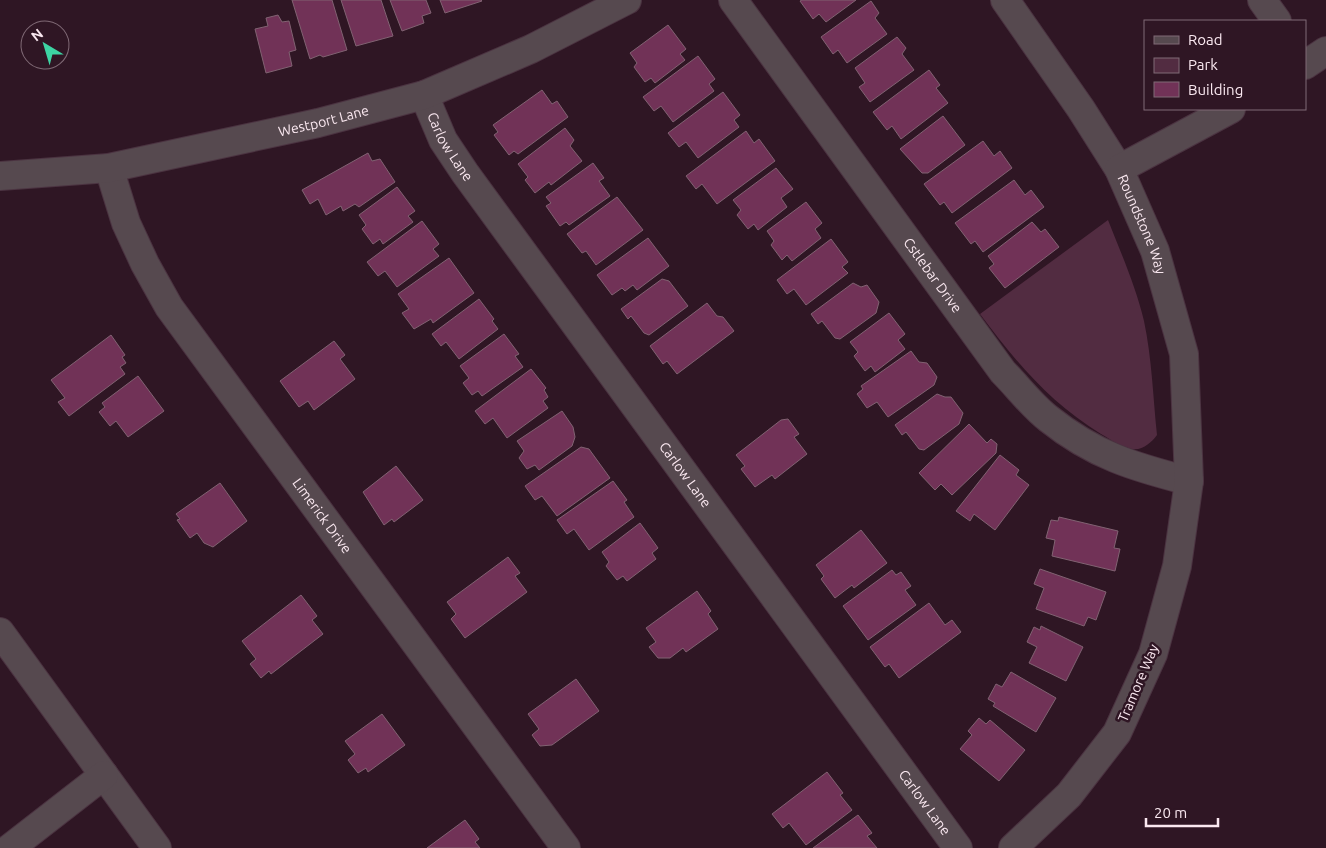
<svg xmlns="http://www.w3.org/2000/svg" width="1326" height="848" viewBox="0 0 1326 848" font-family="Ubuntu,sans-serif">
	<rect width="100%" height="100%" fill="#2f1624"/>
	<path fill="#522c41" d="M1108,220C1121,253 1136,287 1144,321C1152,359 1153,397 1157,435C1152,442 1142,451 1132,449C1122,448 1110,439 1101,434C1049,402 1016,362 980,314Z"/>
	<path fill="#713257" stroke="#816272" d="M292,0H332L347,50L323,57L320,55L310,59Z
		M341,0H381L393,36L356,46Z
		M390,0H426L431,13L422,16L424,23L402,31Z
		M440,0H481L482,1L445,13Z
		M802,0H856L826,22L819,14L813,19L800,1Z
		M871,1L879,13L875,18L887,34L847,63L838,50L833,54L821,37Z
		M278,15L282,22L289,21L296,50L289,52L292,66L266,73L255,29L268,26L266,18Z
		M668,25L686,49L680,54L685,60L655,83L651,78L645,82L634,67L637,63L630,53Z
		M897,37L906,48L902,54L914,70L870,102L859,87L865,83L855,68Z
		M698,56L715,79L709,84L714,91L673,122L661,106L654,111L643,97Z
		M929,70L940,85L936,88L948,103L901,139L892,126L887,130L873,112Z
		M542,90L552,104L557,101L568,117L518,154L514,151L509,155L494,135L498,132L493,125Z
		M723,92L740,115L734,120L739,127L698,158L686,142L679,147L668,133Z
		M943,116L965,145L928,173H922L900,149Z
		M565,128L574,140L570,146L582,161L551,185L549,182L535,193L525,180L528,177L518,164Z
		M746,131L754,143L759,139L775,161L717,204L702,184L696,189L686,176Z
		M983,141L994,156L1000,151L1012,168L952,213L944,202L940,205L924,184Z
		M368,153L372,161L380,159L395,182L359,207L355,204L343,211L341,206L326,215L318,199L310,204L302,190Z
		M593,163L604,178L599,181L610,196L569,225L566,222L560,226L546,206L551,203L546,197Z
		M776,168L793,189L781,198L787,207L758,230L754,224L748,229L737,215L741,210L733,200Z
		M1014,180L1025,195L1031,190L1044,207L983,252L975,241L971,244L955,223Z
		M397,187L415,211L408,216L413,222L383,244L380,239L373,244L362,229L366,225L359,215Z
		M617,197L643,230L596,265L586,251L582,253L567,234Z
		M806,202L822,223L815,229L821,238L792,261L787,255L782,260L771,245L774,241L767,231Z
		M422,221L439,244L433,249L439,256L397,287L385,271L378,276L367,262Z
		M1032,222L1041,232L1045,229L1059,247L1005,288L989,268L994,264L988,256Z
		M648,238L669,266L637,290L633,285L625,291L622,288L612,295L597,275Z
		M831,239L848,262L842,267L848,273L806,305L794,289L787,294L777,280Z
		M449,258L474,293L433,323L431,319L414,329L402,313L409,309L398,294Z
		M662,279L669,281L688,306L649,335L644,333L631,316L628,319L621,309Z
		M853,283L861,287L867,285L879,302L876,313L840,339L835,338L822,321L818,324L811,314Z
		M479,299L494,319L492,321L498,329L459,359L446,342L441,346L432,334Z
		M707,303L717,316L723,317L734,331L677,374L667,361L663,364L650,346Z
		M889,313L905,334L898,340L905,349L875,372L871,366L865,371L854,356L858,352L850,342Z
		M504,334L519,354L515,356L523,367L482,396L478,391L472,395L463,383L469,378L460,366Z
		M111,335L125,355L122,357L126,363L120,367L125,374L69,416L58,402L65,398L51,380Z
		M334,341L345,355L340,359L355,379L314,410L308,401L299,407L280,381Z
		M911,351L919,362L927,363L937,377L934,385L888,417L877,402L867,408L857,394L863,389L861,386Z
		M531,369L546,388L544,390L548,397L543,401L548,408L507,438L493,418L485,424L475,411Z
		M138,376L164,411L128,437L116,421L110,426L99,412L105,407L102,403Z
		M937,394L945,397H951L963,413L959,424L924,450L919,449L906,432L902,435L895,425Z
		M562,411L573,427L575,437L572,446L539,470L535,465L527,469L519,458L524,451L517,441Z
		M788,419L799,434L794,437L807,454L775,479L772,475L755,487L741,469L745,466L736,455L781,420Z
		M969,424L987,443L991,439L997,444L996,453L952,495L941,484L935,490L919,473Z
		M581,447L589,449L610,478L557,516L542,496L535,500L525,486Z
		M1000,455L1019,470L1016,475L1029,485L995,530L974,514L970,521L956,511Z
		M396,466L423,500L394,522L392,519L384,525L363,492Z
		M613,481L627,500L624,502L634,517L589,550L574,529L567,534L557,520Z
		M220,483L247,521L213,547L204,543L197,533L190,538L177,520L180,519L176,514Z
		M1059,517L1118,531L1114,548L1120,549L1115,571L1052,556L1055,540L1046,538L1051,520L1058,521Z
		M640,523L658,548L652,553L656,559L627,581L623,576L617,580L606,566L609,562L602,552Z
		M861,530L887,563L854,588L852,585L835,598L821,579L824,576L816,565Z
		M508,557L520,573L515,576L527,592L465,638L451,619L456,614L447,602Z
		M1040,569L1106,592L1096,620L1088,617L1084,626L1036,609L1044,588L1034,584Z
		M892,570L896,575L901,572L911,586L905,590L916,605L868,640L843,606Z
		M697,591L711,611L708,614L718,629L686,652L683,648L670,658H658L649,647L656,642L646,628Z
		M301,595L317,616L312,620L323,634L271,674L269,671L261,678L250,664L256,659L242,641Z
		M929,603L945,625L952,620L961,632L899,678L889,664L885,667L870,647Z
		M1041,626L1083,647L1066,681L1029,663L1037,647L1027,642L1034,627L1040,630Z
		M1011,672L1056,698L1036,732L993,706L995,703L988,699L996,684L1002,687Z
		M576,679L599,711L552,745L540,746L532,735L539,729L528,714Z
		M382,714L405,745L368,772L366,768L358,773L348,760L355,754L345,741Z
		M979,718L986,724L990,720L1025,750L999,781L960,749L972,735L968,731Z
		M827,772L843,793L840,795L852,810L806,845L789,823L783,828L772,814Z
		M858,815L872,833L867,836L877,848H813Z
		M465,820L479,839L475,842L480,848H427Z"/>
	<g fill="none" stroke-linecap="round" stroke-linejoin="round">
		<g stroke="#4b3341" stroke-width="30">
			<g id="street">
				<path id="s1" d="M733,0L1003,372C1018,387 1032,406 1049,419C1094,455 1134,467 1189,481"/>
				<path id="s2" d="M1005,0L1081,109L1119,169L1155,251L1184,354L1189,481L1177,566L1153,654L1117,733L1069,795L1013,848"/>
				<path d="M1262,0L1277,21"/>
				<path d="M1305,65L1326,51"/>
				<path id="s3" d="M424,95L443,140L465,173L958,848"/>
				<path id="s4" d="M109,168L126,223L145,264L169,307L566,848"/>
				<path d="M1119,169L1231,109"/>
				<path id="s5" d="M0,176L109,168L318,123L424,95L531,49L627,0"/>
				<path d="M0,632L157,848"/>
				<path d="M10,848L104,775"/>
			</g>
		</g>
		<use href="#street" stroke="#56494f" stroke-width="28"/>
	</g>
	<g text-anchor="middle" dominant-baseline="central" stroke-width="5" stroke-linejoin="round" paint-order="stroke">
		<g font-size="14" fill="#fae8f0" stroke="#2f1624">
			<text stroke="none"><textPath href="#s5" startOffset="329">Westport Lane</textPath></text>
			<text stroke="none"><textPath href="#s3" startOffset="58">Carlow Lane</textPath></text>
			<text stroke="none"><textPath href="#s2" startOffset="264">Roundstone Way</textPath></text>
			<text stroke="none"><textPath href="#s1" startOffset="340">Cstlebar Drive</textPath></text>
			<text stroke="none"><textPath href="#s3" startOffset="462">Carlow Lane</textPath></text>
			<text stroke="none"><textPath href="#s4" startOffset="411">Limerick Drive</textPath></text>
			<text transform="translate(1138 683) rotate(-67)">Tramore Way</text>
			<text stroke="none"><textPath href="#s3" startOffset="868">Carlow Lane</textPath></text>
		</g>
	</g>
	<rect x="1144" y="20" width="162" height="90" fill="#2f1624" stroke="#806a76"/>
	<rect x="1154" y="36" width="25" height="8" fill="#56494f" stroke="#806a76"/>
	<text x="1188" y="45" font-size="15" fill="#fae8f0">Road</text>
	<rect x="1154" y="58" width="25" height="15" fill="#522c41" stroke="#806a76"/>
	<text x="1188" y="70" font-size="15" fill="#fae8f0">Park</text>
	<rect x="1154" y="82" width="25" height="15" fill="#713257" stroke="#806a76"/>
	<text x="1188" y="95" font-size="15" fill="#fae8f0">Building</text>
	<g transform="translate(45 45) rotate(322)"><circle r="24" fill="#2f1624" stroke="#806a76"/>
	<path d="M0-4L9 19L0 12L-9 19Z" fill="#3dd4a3"/>
	<text y="-8" font-size="14" font-weight="bold" text-anchor="middle" fill="#fae8f0">N</text>
	</g>
	<path d="M1146 818v8h72v-8" fill="none" stroke="#fae8f0" stroke-width="2.5"/>
	<text x="1154" y="818" font-size="15" fill="#fae8f0" stroke="#2f1624" stroke-width="4" paint-order="stroke">20 m</text>
</svg>
